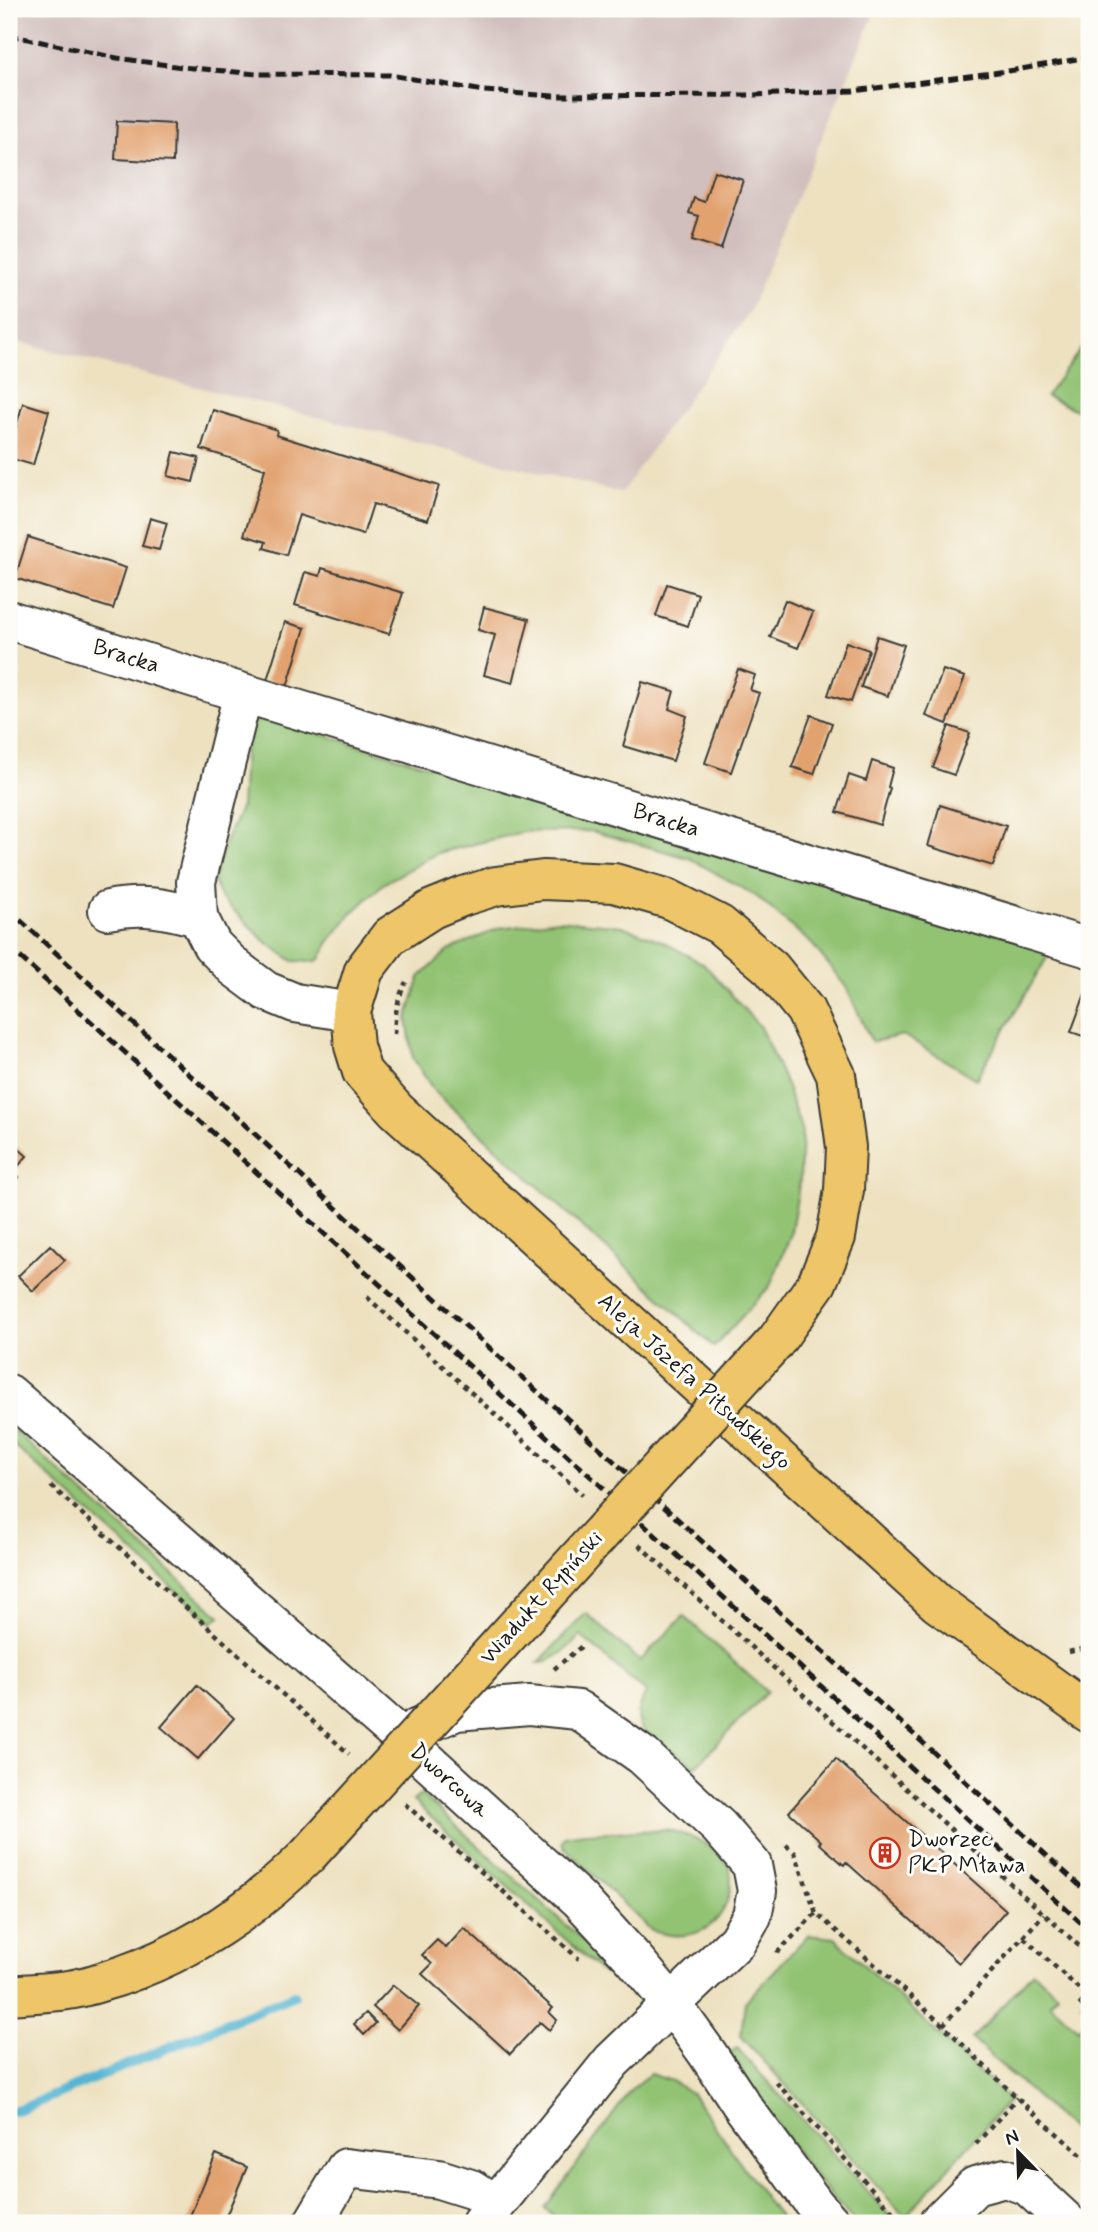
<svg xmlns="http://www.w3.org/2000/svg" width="1098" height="2232" viewBox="0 0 1098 2232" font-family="Mynerve,sans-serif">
	<rect width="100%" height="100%" fill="#fdfcf7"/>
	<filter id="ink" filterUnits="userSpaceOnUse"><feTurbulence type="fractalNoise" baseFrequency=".0143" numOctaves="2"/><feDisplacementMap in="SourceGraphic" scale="14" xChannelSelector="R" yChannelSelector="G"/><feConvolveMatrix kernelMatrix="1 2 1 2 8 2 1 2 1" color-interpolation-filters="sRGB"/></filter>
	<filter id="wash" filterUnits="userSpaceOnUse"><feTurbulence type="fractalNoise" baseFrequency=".00686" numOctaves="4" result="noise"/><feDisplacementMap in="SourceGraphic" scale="28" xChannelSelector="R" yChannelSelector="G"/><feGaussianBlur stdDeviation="1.57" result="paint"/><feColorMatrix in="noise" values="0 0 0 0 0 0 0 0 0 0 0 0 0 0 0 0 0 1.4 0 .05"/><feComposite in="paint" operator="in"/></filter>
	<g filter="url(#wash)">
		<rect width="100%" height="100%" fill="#ede1c0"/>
		<path fill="#d1bfbd" d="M9,9H876L749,312L621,493L9,340Z"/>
		<path fill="#92c373" stroke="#577048" stroke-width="2" d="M1089,338V416L1046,396Z
			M262,717L1052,949L976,1079L903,1035L872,1042L846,987L812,944L756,896L689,858L591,831L523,832L438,853L383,884L352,913L329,942L320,959L314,962L293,961L265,941L220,897L213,880L225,843L241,806L245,741L256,718Z
			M558,920L622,926L662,941L705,965L760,1027L785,1082L802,1132L800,1180L790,1237L770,1286L714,1347L434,1091L413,1058L407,1019L420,977L449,950L499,928Z
			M9,1426L220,1616L212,1623L9,1441Z
			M586,1613L640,1661L684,1616L767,1692L695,1767L642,1729C634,1715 641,1705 646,1692L581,1636C567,1648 557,1660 538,1663Z
			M421,1794L610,1965L604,1974L413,1801Z
			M667,1830C688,1835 715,1843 727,1864C732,1872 732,1886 729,1895C719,1933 687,1942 652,1931L564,1847L562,1842L565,1836L585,1833Z
			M808,1935L835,1938L1009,2100L905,2217L741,2036L745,2002Z
			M1033,1972L1058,1994L1050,2003L1078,2029L1087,2020L1089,2023V2145L972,2039Z
			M737,2048L896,2223H856C807,2173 768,2112 730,2054Z
			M650,2074L672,2081L692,2094L775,2212L785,2223H560L545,2208L631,2090Z"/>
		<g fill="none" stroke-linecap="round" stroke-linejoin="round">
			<path stroke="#55b5d3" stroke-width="10" d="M9,2112L26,2107L294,1995"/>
		</g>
		<g id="blocks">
			<path fill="#e2a270" d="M117,121L174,124L173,162L115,159Z
				M714,171L743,180L721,249L692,240L699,216L689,213L694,198L704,202Z
				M23,403L49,411L33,465L9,458V451Z
				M213,410L277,430L276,435L439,486L428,520L373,504L363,535L299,515L286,555L264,548L266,542L244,535L265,469L201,449Z
				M174,452L199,458L193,482L168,476Z
				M150,518L167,523L159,550L142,546Z
				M28,537L126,568L113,609L15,578Z
				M322,568L403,593L389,634L295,605L305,572L320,576Z
				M667,584L698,594L688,626L656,616Z
				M785,600L813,612L798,648L770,637Z
				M484,607L529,619L513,683L484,675L495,635L478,630Z
				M285,622L305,628L287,687L267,680Z
				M877,636L904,645L888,696L861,687Z
				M846,642L869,650L851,702L828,695Z
				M738,669L755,675L750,690L759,693L731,772L705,763Z
				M943,670L965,677L947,724L926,716Z
				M642,682L674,691L669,709L687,716L673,761L623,746Z
				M811,715L832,723L814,774L792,767Z
				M949,726L970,733L954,775L933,768Z
				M872,761L893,768L888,787L890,788L880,825L837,812L849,775L866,781Z
				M940,805L1006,826L993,866L928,846Z
				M1089,983V1038L1071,1032Z
				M9,1140L27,1156L13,1172L19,1177L11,1186L9,1184Z
				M50,1245L65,1260L33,1291L18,1276Z
				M197,1685L234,1718L198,1759L161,1727Z
				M836,1759L1006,1910L959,1963L846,1862L844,1865L819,1843L821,1841L789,1812Z
				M464,1928L553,2008L549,2012L557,2020L549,2030L540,2022L510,2054L422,1974L432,1964L422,1955L437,1940L446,1948Z
				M393,1985L419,2006L398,2030L373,2007Z
				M1089,1993V2014L1079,2004Z
				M366,2013L376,2023L364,2035L354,2024Z
				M216,2154L247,2167L223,2223H187Z"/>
		</g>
	</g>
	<g filter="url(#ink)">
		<use href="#blocks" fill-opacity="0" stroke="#3b3a35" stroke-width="2"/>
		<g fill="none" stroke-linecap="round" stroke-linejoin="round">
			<g stroke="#3b3a35" stroke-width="42">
				<path id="minor" d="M9,620L243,693L1089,948
					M243,693L196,882L198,917L212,945L235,968L266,991L295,1003L351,1012
					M108,910C141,903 165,908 198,917
					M9,1394L399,1735L580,1900L634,1959L671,2003L707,2053L743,2107L815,2205L831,2223
					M417,1728L456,1711L529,1705L578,1710L643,1756L719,1827L752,1865L757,1891L752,1916L737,1941L612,2061L481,2223
					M313,2223L346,2168L439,2179L474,2190L496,2205
					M938,2223L975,2186L1005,2178L1028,2186L1068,2223"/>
			</g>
			<g stroke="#3b3a35" stroke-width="42">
				<path id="major" d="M776,1341L817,1283L836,1237L844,1190L846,1147L836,1075L805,1010L771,968L720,925L669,899L614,883L543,880L496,886L464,896L432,909L390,936L364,970L351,1012L354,1046L362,1072L396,1110L937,1603L1089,1713
					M9,1995C28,1993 48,1993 68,1990C85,1988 103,1981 120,1976C193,1951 254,1909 308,1855"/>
			</g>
			<path stroke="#3b3a35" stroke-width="4.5" stroke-dasharray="5 5" stroke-linecap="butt" d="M394,1034C395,1015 397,999 406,982
				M367,1297L583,1495
				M51,1486L349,1754
				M639,1545L1089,1955
				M1069,1652L1089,1647
				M554,1669L583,1645
				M405,1804L579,1959
				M786,1845L795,1853L816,1913L943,2025L1017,2098L1089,2162
				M1023,1937L1044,1914
				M777,1953L816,1913
				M943,2025L1023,1937L1089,1998
				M776,2082L899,2219
				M976,2144L1017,2098"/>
			<use href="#minor" stroke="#fff" stroke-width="38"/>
			<use href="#major" stroke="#eec569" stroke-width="38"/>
			<path stroke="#1c1c1c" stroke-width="5" stroke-dasharray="10 5" stroke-linecap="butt" d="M9,35L117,58L182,67L257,74L390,75L484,91L553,96L751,95L853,91L1015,70L1089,57
				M9,910L1089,1894
				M9,947L1089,1930"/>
			<g stroke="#3b3a35" stroke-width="42" stroke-linecap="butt">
				<path id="major-bridge" d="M308,1855L776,1341"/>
			</g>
			<use href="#major-bridge" stroke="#eec569" stroke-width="38"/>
		</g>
	</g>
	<defs>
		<g id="building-ring" transform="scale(1.575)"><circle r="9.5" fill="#fdfcf7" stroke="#c8321e" stroke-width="1.5"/><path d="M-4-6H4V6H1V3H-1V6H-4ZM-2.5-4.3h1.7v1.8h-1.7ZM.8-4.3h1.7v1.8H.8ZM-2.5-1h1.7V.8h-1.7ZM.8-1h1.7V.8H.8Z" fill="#c8321e"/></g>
	</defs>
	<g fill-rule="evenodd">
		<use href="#building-ring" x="885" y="1853"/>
	</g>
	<g text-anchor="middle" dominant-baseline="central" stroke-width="6" stroke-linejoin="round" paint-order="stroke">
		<g font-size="23" fill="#1c1c1c" stroke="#fdfcf7">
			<text transform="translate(126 657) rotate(17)">Bracka</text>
			<text transform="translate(666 821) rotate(17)">Bracka</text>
			<text transform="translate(694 1382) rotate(42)">Aleja Józefa Piłsudskiego</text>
			<text transform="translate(542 1598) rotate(-48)">Wiadukt Rypiński</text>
			<text transform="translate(449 1781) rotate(42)">Dworcowa</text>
		</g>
		<g font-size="23" fill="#1c1c1c" stroke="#fdfcf7" text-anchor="start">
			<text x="908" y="1840">Dworzec<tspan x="908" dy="26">PKP Mława</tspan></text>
		</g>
	</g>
	<rect width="1098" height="2232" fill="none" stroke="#fdfcf7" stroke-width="35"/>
	<g transform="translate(1018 2152) rotate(337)" stroke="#fdfcf7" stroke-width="5" paint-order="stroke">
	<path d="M0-5L12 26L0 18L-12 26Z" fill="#1c1c1c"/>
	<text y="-10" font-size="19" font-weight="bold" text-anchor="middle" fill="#1c1c1c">N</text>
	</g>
</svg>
